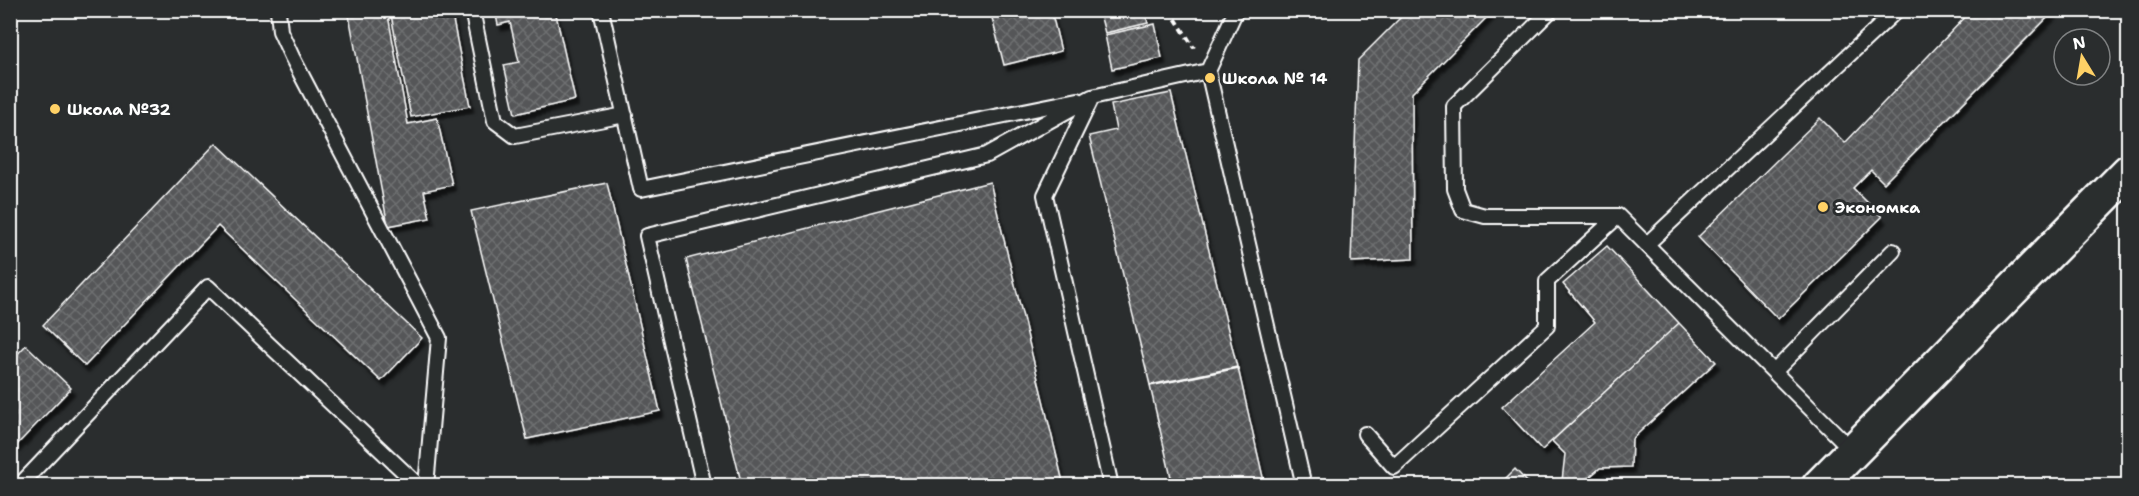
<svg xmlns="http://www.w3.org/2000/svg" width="2139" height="496" viewBox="0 0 2139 496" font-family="'Shantell Sans',sans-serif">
	<defs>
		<pattern id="building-cross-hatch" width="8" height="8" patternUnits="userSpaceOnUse" patternTransform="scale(1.5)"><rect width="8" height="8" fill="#555758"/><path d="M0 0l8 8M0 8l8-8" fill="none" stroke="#6e7071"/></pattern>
		<filter id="shadow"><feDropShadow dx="3.5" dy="6" stdDeviation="1.5" flood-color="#0009"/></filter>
	</defs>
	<rect width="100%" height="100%" fill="#2a2d2e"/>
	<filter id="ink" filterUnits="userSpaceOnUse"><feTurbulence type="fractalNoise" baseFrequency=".0167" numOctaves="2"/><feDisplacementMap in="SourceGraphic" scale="12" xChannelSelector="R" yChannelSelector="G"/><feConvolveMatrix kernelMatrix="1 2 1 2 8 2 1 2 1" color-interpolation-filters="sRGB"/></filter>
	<g filter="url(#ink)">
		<path fill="url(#building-cross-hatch)" stroke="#fff" stroke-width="1.5" filter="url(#shadow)" d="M348,10H387L408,124L437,118L452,185L424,191L430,218L388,226Z
			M390,10H451L470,106L411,117Z
			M495,10H555L575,100L515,114L504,65L519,62L510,22L498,25Z
			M990,10H1051L1061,51L1004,65Z
			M1099,10H1144L1148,23L1105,33Z
			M1408,10H1494L1412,93L1413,259L1351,262L1358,60Z
			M1972,10H2055L1884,183L1871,170L1853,188L1882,217L1778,319L1698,237L1820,118L1845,143Z
			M1155,24L1162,58L1112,69L1105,35Z
			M1171,93L1237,367L1150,385L1089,136L1116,130L1111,105Z
			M216,143L422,338L381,381L218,226L85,366L43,325Z
			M990,182L1063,482L1047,486H742L686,259Z
			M607,183L660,411L527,439L471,211Z
			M1607,246L1679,323L1542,450L1502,407L1595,322L1563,284Z
			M1679,323L1716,362L1632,439L1631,467L1600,468L1587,479L1562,481L1565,454L1552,441Z
			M26,345L71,388L10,452V362Z
			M1238,368L1265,486H1173L1150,386Z
			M1515,469L1531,486H1498Z"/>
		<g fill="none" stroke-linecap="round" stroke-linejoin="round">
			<g stroke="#fff" stroke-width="18">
				<path id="lane" d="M278,10L280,31L292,57L439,338L426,486
					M472,10L495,121L515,136L625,115
					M601,10L641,189L1078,100
					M1551,10L1454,106L1455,189L1463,210L1485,216H1618L1853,451
					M1208,71L1236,10
					M1647,244L1897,10
					M1774,372L1893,251
					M1365,434L1394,467L1547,326V281L1618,216
					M19,486L208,287L419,486
					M704,486L647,236L987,155L1092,97
					M1111,486L1045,195L1092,97L1208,71L1304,486"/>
			</g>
			<g stroke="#fff" stroke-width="38">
				<path id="secondary" d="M1819,486L2128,172"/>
			</g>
			<path stroke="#fff" stroke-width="4" stroke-dasharray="6 4.5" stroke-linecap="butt" d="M1170,10L1194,48"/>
			<use href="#lane" stroke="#2a2d2e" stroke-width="14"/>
			<use href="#secondary" stroke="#2a2d2e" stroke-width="33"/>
		</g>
	</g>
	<g fill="#ffd166" stroke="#2a2d2e" stroke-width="2">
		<circle cx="1210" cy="78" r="6"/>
		<circle cx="55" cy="109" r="6"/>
		<circle cx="1823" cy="207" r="6"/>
	</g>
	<g text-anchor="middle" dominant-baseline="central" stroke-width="6" stroke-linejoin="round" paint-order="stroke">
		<g font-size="16" font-weight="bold" fill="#fff" stroke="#2a2d2e" text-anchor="start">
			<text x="1222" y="78">Школа № 14</text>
			<text x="67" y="109">Школа №32</text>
			<text x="1835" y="207">Экономка</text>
		</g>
	</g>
	<rect width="2139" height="496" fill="none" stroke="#2a2d2e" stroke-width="36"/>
	<rect x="18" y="18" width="2103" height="460" fill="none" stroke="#fff" stroke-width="2" filter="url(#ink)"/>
	<g transform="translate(2082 57) rotate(349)"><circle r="28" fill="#2a2d2e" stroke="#7f8182" stroke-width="1.5"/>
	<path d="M0-4.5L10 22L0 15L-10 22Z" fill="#ffd166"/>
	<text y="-9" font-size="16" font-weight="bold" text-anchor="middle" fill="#ffffff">N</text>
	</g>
</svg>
